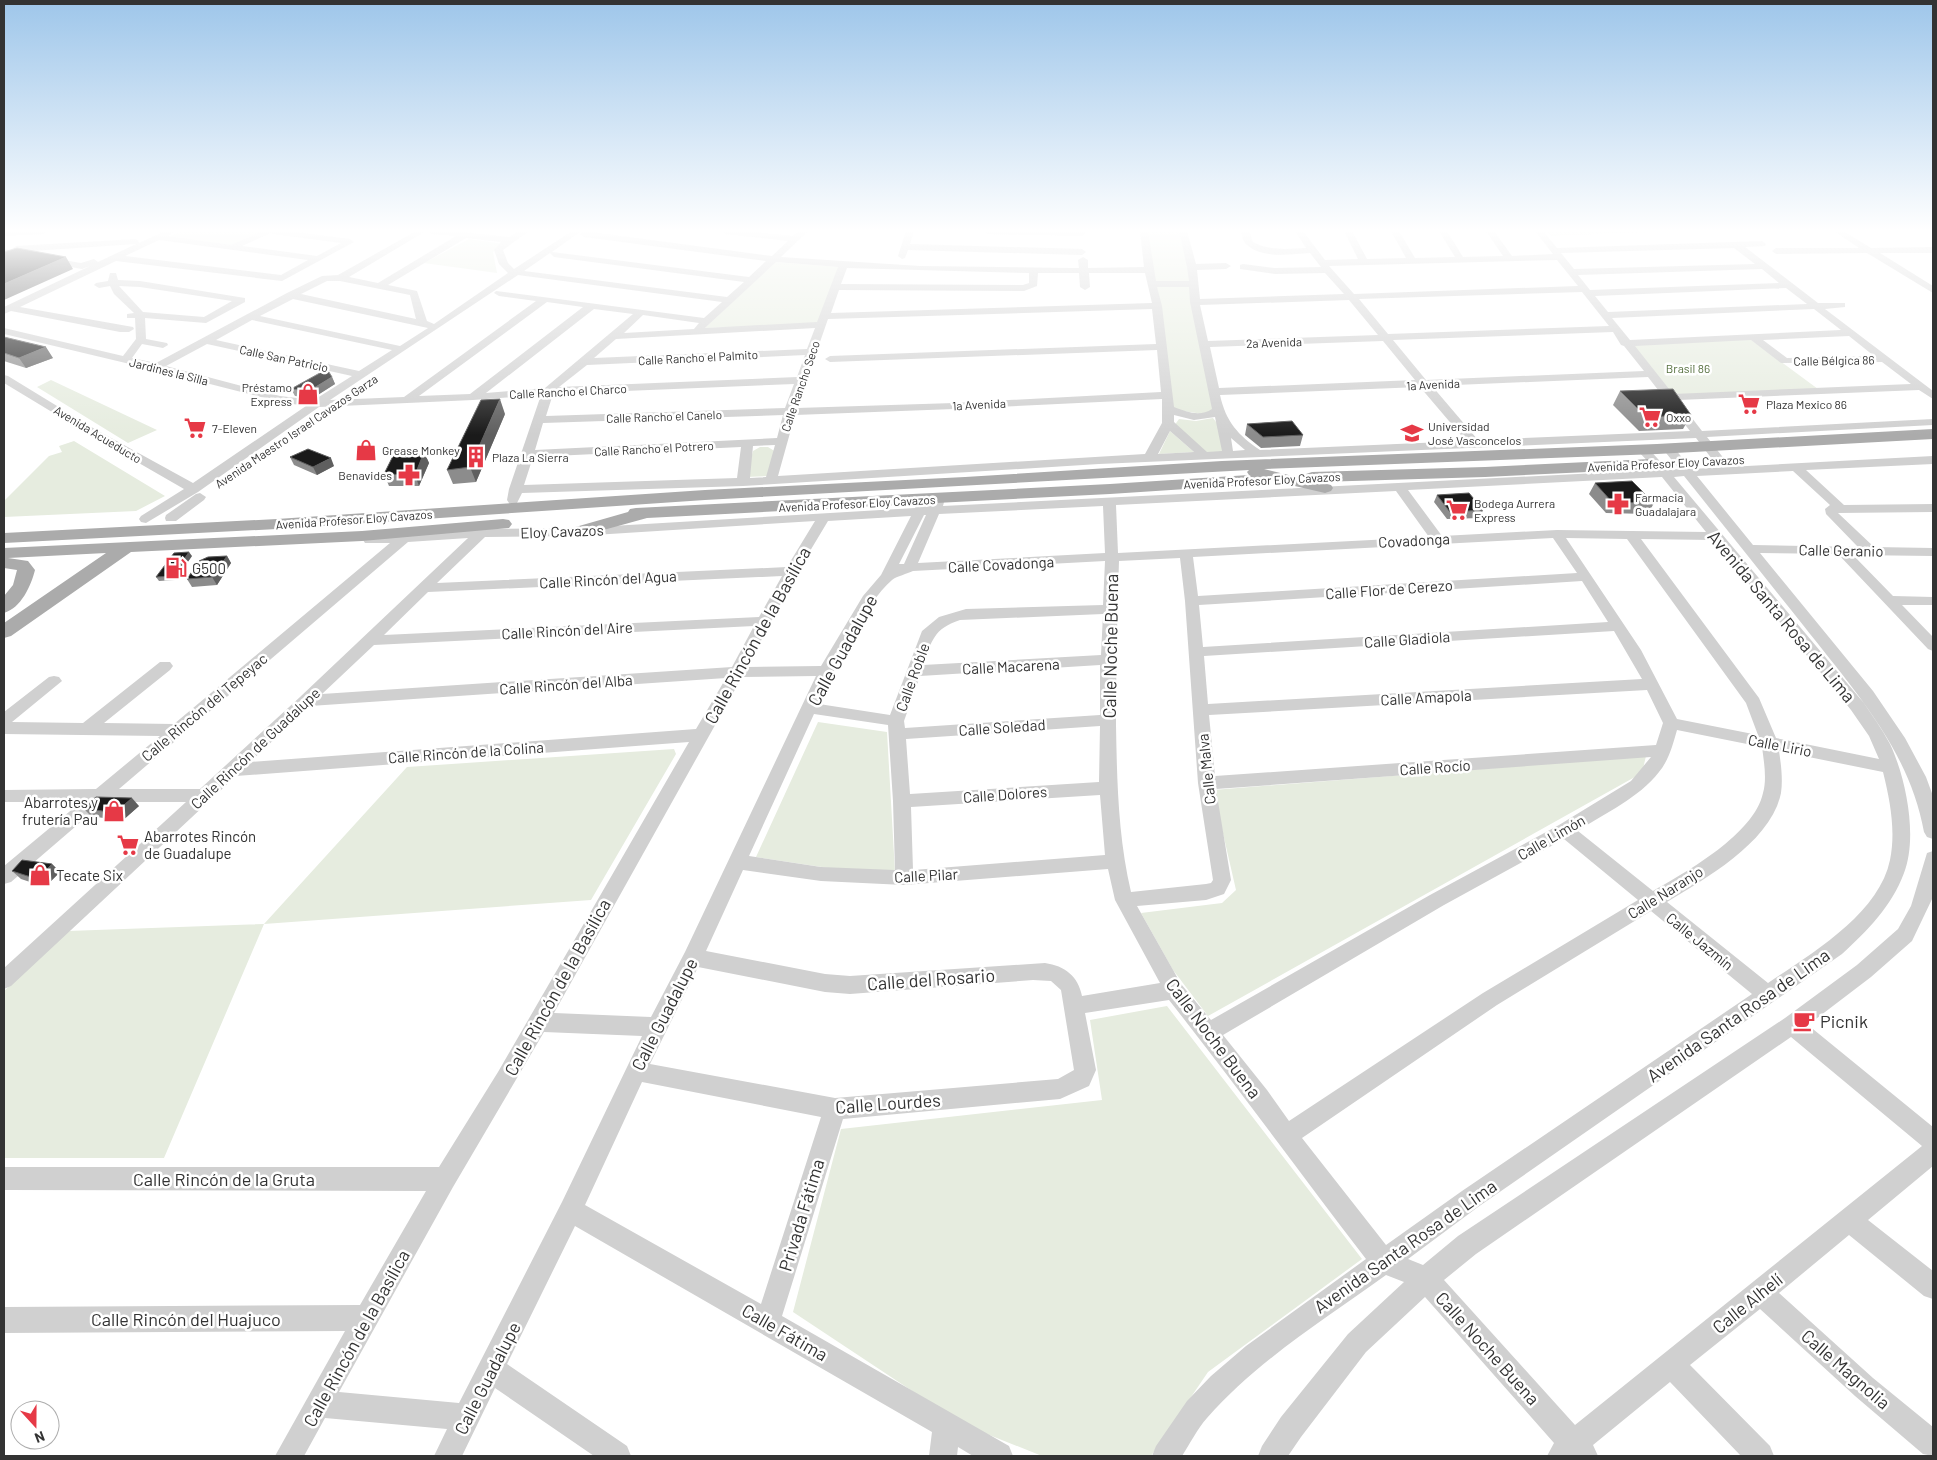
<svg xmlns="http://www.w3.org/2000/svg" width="1937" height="1460" viewBox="0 0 1937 1460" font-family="Barlow,sans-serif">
	<rect width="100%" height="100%" fill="#fff"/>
	<path fill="#e6ecdf" d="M182,231H265L233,246L165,238Z
		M1145,231H1182L1218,410L1210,415L1169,409Z
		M1547,231H1669L1551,236Z
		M469,239L503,244L493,252L497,273L424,263Z
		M775,262L839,267L817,324L705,328Z
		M1750,339L1818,389L1673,395L1630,343Z
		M51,380L157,430L128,443L37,387Z
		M1213,418L1220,427L1226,453H1204L1174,426L1179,419L1196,421Z
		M1170,431L1194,452L1159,454Z
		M74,441L165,496L136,511L4,517V501L49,456L62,452L59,446Z
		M760,447H768L776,452L768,476L746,477L753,451Z
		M818,722L887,732L895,872H855L756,857Z
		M674,749L676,754L591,900L264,924L164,1158H4V991L68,931L264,924L407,767Z
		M1646,756L1642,773L1208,1016L1173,970L1141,913L1222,903L1236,890L1213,790Z
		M1167,1006L1362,1259L1208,1372L1151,1456H1042L962,1424L793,1312L841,1129L1102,1100L1090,1020Z"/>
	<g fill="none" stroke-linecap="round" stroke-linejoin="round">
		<path fill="#d0d0d0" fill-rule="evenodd" d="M4,231H48L44,234L4,236Z
			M165,231H175L168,236L231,245L263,231H289L350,239L354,242L282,281L116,261L20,307L133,327L134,329L129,332H120L11,311L4,314V307L90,266L82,269L4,255V249L13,251L12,249L16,246L135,239L138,240L139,243ZM271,233L273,234L341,243L317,256L242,246ZM159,240L308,260L281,275L125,256ZM136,244L98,262L94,259L81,263L17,252Z
			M416,231H426L349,277L378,283L456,236L432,234L428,231H452L509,237L519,231H529L503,250L508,263L514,269L572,231H581L552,252L749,277L766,261L584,237L580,234L584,231L772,256L788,241L725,234L721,231H745L793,236L799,231H808L781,257L920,266L1072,268H1079L1078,260L1083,257L1088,260V268L1144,267L1140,231H1148L1156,281H1189L1187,267L1179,231H1187L1196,264L1226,263L1231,266L1226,269L1197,270L1200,299L1344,294L1325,273L1275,274L1240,269V265L1243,264L1275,268L1321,267L1310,253C1291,254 1262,259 1247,245C1243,242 1242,235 1241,231H1249L1253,242C1269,251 1288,249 1306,248L1295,231H1303L1325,260L1358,259L1344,231H1352L1367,259L1406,258L1391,231H1399L1415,258L1455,257L1439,231H1447L1463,257L1503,256L1486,231H1494L1512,256L1553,254L1535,231H1543L1557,248L1762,241L1766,244L1765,246L1745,247L1818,303H1845V307L1825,309L1933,391V399L1919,390L1678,400L1702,431L1933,419V425L1707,437L1725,460L1719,464L1715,463L1696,438L1099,464L743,486L522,493L517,503H509L507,500L509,489L541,395L473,400L319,407L198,492L146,523L141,522L139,519L141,516L184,489L85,432L4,383V375L8,376L93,428L193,483L306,406L280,402L155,370L4,334V328L123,356L136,339L135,318H127V314L134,313L114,294L110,286L99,288L94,285L96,283L108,281L110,273H116L118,280L140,281L245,298V302L206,323L145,318L146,339L167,343L168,345L163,348L142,344L132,358L156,363L287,293L322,276L338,275ZM466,238L501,242L494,250L499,264L508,273L434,324L427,321L417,291L388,285ZM1734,248L1755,264L1574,269L1561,253ZM550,253L554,257L744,282L727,297L524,271ZM1557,260L1578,286L1354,294L1329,266ZM776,262L838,267L817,322L705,328ZM847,268L1029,273V283L1023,285L841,284ZM1762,269L1779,283L1590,290L1578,275ZM1038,273H1079L1080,287L1085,290L1090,287L1089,273H1145L1152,303L831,313L839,290L1024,291L1037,286ZM518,275L722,302L704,318L496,291L494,293L499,296L536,301L404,397L330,400ZM327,281H340L410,295L416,319L301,294ZM119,286L140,287L232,301L204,317L143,312ZM1157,287H1189L1190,302L1212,409C1200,417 1187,412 1174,407L1162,306ZM1786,288L1807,304L1608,312L1595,296ZM1582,292L1609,326L1388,334L1359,299ZM293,299L428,328L400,346L260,316ZM1349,300L1378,335L1208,341L1200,305ZM547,302L583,307L470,394L419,396ZM594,309L633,314L545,388L486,393ZM1152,309L1156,344L830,356L825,359L830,362L1157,350L1161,392L954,403L797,408L828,319ZM1814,309L1841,330L1630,340L1612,318ZM643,315L699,323L694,329L624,333ZM252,320L392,350L359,371L216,340ZM815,328L807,349L594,358L616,339ZM1613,332L1621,345L1624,346L1644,371L1426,380L1393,340ZM1849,336L1874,356L1787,358L1763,340ZM1751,340L1781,363L1882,362L1911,384L1673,394L1635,346ZM1383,341L1415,380L1219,388L1210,347ZM207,344L352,376L314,400L280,396L166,366ZM805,355L797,377L559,387L587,365ZM1648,377L1690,431L1478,440L1432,386ZM794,384L785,408L546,416L553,394ZM1420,387L1466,441L1260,450C1238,435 1226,422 1220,395ZM1162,399V423L1145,454L778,476L795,415L954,409ZM783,415L777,438L535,450L543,423ZM1174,415L1194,420L1215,417L1222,451L1207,452L1174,422ZM1170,431L1194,452L1158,454ZM1231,438L1245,450L1233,451ZM775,445L766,477L750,478L753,446ZM741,447L737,478L524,485L533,457Z
			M906,231H914L910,244L1082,249L1086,252L1082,255L908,250L905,258L902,259L898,256Z
			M983,231H1083L1086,233L1082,236L987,234Z
			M1834,231H1843L1871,248L1933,247V253H1880L1933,286V293L1867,253L1776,254L1772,251L1776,248H1859Z
			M1668,444L1672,445L1691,469L1933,456V464L1806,470L1844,505L1933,504V512L1838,513L1874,547L1933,548V556L1853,555L1893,596L1933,597V605H1902L1933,637V651L1928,649L1838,554L1760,553L1873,691L1905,738L1926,777L1933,796V839L1927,837L1924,832C1909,749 1853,689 1803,625C1763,575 1724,526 1684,476L1674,477L1863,702C1872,715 1882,729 1890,744C1906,778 1918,837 1904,873C1892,906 1867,931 1842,954L1478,1207L1408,1259L1423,1265L1458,1236L1785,1018L1857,965L1898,929L1911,906L1927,853L1933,851V897L1912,941L1871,977L1808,1025L1933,1127V1166L1868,1220L1933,1271V1299L1924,1296L1849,1235L1779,1293L1873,1378L1933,1427V1456L1923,1454L1855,1396L1760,1309L1690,1365L1770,1446L1774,1456H1741L1670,1382L1593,1445L1598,1456H1547L1554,1443L1425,1297L1366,1352L1301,1437L1288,1456H1258L1262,1446L1281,1417L1348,1334L1404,1282L1386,1275C1325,1319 1257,1361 1207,1418C1197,1429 1190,1444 1182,1456H1152L1156,1446L1187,1401L1211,1376L1246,1346L1366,1259C1300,1173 1236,1085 1169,1000L1085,1013L1096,1070L1089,1086L1060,1099L843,1119L782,1316L1009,1446L1013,1456H973L958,1447L957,1456H929L932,1432L575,1226L507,1364L627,1446L631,1456H594L495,1388L462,1456H434L447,1429L325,1418L304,1456H275L345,1331L4,1333V1307L360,1305L426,1191L4,1190V1167H439L498,1072L689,742L236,776L11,986L4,989V968L186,802H104L11,882L4,884V866L81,802H4V790L96,789L160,736L4,734V712L49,677L54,676L59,677L62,681L12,722L83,723L160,662H170L173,666L170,670L104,723L174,724L390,543H365L363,540L365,537L370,536L481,529L578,528L915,508L918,501H928L929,507L933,499L938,498L944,502L943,506L1656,470L1637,450L1643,446L1647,447L1668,470L1679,469L1662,448ZM1793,471L1830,505L1825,509L1826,514L1858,547L1753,545L1697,476ZM1662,477L1706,532L1557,530L1442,536L1408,490ZM1396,491L1429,537L1118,553L1116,505ZM1103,506L1105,553L918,563L939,514ZM924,515H926L904,564H899ZM911,516L881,575L863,596L821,666L747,667L798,571L828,521ZM815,521L787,567L437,583L485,537L578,536ZM468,538L300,697L200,789H119L408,542ZM1553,538L1577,573L1198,596L1193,557ZM1566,538L1627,539L1746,703L1758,735L1677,719L1641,650ZM1641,539L1713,540L1851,710L1869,736L1879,759L1776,738L1759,698ZM1180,558L1185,601L1198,783L1213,880L1211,883L1206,884L1131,892C1118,836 1117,781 1116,725C1116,669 1117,615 1119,561ZM1105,561L1103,605L966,609L939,617L922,631L890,715L819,704C834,670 864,604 892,580C897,576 907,574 913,571ZM782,576L759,617L384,635L428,592ZM1582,581L1608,622L1203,647L1199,605ZM1103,614L1101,655L923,665C932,641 933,629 960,620ZM754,626L732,667L322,694L374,645ZM1614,631L1642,679L1208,704L1204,656ZM1100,665V715L905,728L904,721L920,676ZM816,676L685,952L651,1017L554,1013L742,677ZM726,678L696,729L250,762L310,706ZM1647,690L1663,723L1656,745L1215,776L1209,715ZM814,714L888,725L893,801L895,870L821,867L749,856ZM1100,726L1099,782L910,794L906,739ZM1677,730L1762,747C1764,762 1767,779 1763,793C1754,834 1688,871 1653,891L1578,831C1605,813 1639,798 1659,772C1669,760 1673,744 1677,730ZM1779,751L1883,772C1890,800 1896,831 1890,860C1879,914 1811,954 1768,983L1667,902C1706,878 1771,842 1781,793C1783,779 1781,764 1779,751ZM1651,757L1631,781L1559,825L1430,895L1211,1020L1181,984L1137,906L1206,900L1224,894L1231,880L1216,789ZM1100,795L1105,855L913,870L911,807ZM1564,839L1638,900L1483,993L1289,1121L1267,1090L1223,1035L1444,905ZM1108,869L1115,900L1160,983L1082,996C1078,976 1065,966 1045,963L850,976L825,974L706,951L743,870L821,881L904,885ZM1651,911L1752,994L1462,1191L1386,1245L1302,1138L1497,1005ZM698,967L825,992L850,994L1033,980L1051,981L1061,990L1074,1070L1058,1079L835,1098L650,1064ZM544,1032L642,1036L562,1202L459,1403L339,1392L453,1187ZM1791,1037L1922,1146L1575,1425L1444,1280L1476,1254ZM642,1082L821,1117L761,1304L585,1205Z
			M200,493L206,497L204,500L176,521H166L165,518L166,515L196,494Z"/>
		<path fill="#ababab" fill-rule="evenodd" d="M1933,429V439L1657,454L1264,469L1305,479L1306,474L1312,472L1485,467L1651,459L1657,461L1659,464L1657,467L1651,469L1485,477L1319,482L1331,485L1333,488L1331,491L1325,493L1269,480L1262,484L1110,494L647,518L578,537L572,536L569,532L572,528L628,512L630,509L636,508L1110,484L1249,475L1247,472L1249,470L705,500L277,529L4,543V533L277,519L705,490L965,477L1222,461L1657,444Z
			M503,519L509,520L512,524L509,528L362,541L131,552L11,636L4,638V623L106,553L8,558L28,561L35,570C31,586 21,608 4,613V596L13,585L17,570L4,568V548L362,531Z"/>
	</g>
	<path fill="#8c8c8c" d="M4,337L53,358L26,368L7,362L4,361Z
		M332,377L335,384L313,398L295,396L291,389Z
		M1620,391L1691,415L1683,429L1639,431L1613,405Z
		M505,414L476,482L453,484L447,470Z
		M1247,424L1303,435L1300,446L1261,448L1245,435Z
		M424,452L429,463L419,486H389L384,474Z
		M290,457L334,466L317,475L294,465Z
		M1595,483L1654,503L1648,514L1606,513L1589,494Z
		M1437,495L1483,510L1480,518L1447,519L1434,502Z
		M192,556L175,580L159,581L156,577Z
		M227,556L231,563L217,585L192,587L187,579Z
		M139,806L122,821L91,816L83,808Z
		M52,864L60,872L45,887L21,879L12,871Z"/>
	<path fill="#5f5f5f" d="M66,257L73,269L4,300V284Z
		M46,347L53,358L26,368L19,358Z
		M332,377L335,384L313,398L309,391Z
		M500,399L505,414L476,482L470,467Z
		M424,452L429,463L419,486L415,475Z
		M331,458L334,466L317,475L313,467Z
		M189,552L192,556L175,580L173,576Z
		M227,556L231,563L217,585L212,577Z
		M132,798L139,806L122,821L115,813Z
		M52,864L60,872L45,887L37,879Z"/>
	<path fill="#1a1a1a" stroke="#5f5f5f" d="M17,248L66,257L4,284V252Z
		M4,337L46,347L19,358L4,353Z
		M327,369L332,377L309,391L291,389Z
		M1673,389L1691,415L1646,417L1620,391Z
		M500,399L470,467L447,470L481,400Z
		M1292,421L1303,435L1263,437L1247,424Z
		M308,449L331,458L313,467L290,457Z
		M424,452L415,475L384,474L394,454Z
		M1632,481L1654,503L1612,502L1595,483Z
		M1469,493L1483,510L1450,512L1437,495Z
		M189,552L173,576L156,577L174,553Z
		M227,556L212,577L187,579L199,561L208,557Z
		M96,797L132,798L115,813L83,808Z
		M22,860L52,864L37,879L12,871Z"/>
	<linearGradient id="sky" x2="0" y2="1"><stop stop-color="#9ec6ea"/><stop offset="0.53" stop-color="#fff"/><stop offset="1" stop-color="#fff" stop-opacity="0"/></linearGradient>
	<rect width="1937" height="435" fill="url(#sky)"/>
	<defs>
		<g id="shop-bare" transform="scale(1.725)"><path d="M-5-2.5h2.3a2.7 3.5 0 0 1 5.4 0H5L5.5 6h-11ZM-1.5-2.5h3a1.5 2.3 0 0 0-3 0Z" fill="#e63946" stroke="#fff" stroke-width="2.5" paint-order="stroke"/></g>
		<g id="supermarket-bare" transform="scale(1.725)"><path d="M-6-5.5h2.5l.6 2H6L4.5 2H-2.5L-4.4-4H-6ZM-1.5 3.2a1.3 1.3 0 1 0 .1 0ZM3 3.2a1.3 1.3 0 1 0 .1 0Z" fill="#e63946" stroke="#fff" stroke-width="2.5" paint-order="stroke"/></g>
		<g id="university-bare" transform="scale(1.725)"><path d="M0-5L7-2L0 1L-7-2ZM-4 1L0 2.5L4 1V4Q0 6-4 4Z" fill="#e63946" stroke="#fff" stroke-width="2.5" paint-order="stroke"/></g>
		<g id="building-bare" transform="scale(1.725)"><path d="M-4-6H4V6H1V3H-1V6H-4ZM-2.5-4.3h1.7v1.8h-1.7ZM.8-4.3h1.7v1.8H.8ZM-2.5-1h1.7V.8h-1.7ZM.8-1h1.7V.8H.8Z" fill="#e63946" stroke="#fff" stroke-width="2.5" paint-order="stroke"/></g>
		<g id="pharmacy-bare" transform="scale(1.725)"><path d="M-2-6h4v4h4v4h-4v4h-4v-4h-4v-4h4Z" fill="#e63946" stroke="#fff" stroke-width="2.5" paint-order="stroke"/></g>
		<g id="fuel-bare" transform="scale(1.725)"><path d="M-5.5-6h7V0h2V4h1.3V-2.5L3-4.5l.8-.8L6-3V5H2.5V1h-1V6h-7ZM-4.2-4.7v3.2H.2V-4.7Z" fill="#e63946" stroke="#fff" stroke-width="2.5" paint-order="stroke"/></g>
		<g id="cafe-bare" transform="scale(1.725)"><path d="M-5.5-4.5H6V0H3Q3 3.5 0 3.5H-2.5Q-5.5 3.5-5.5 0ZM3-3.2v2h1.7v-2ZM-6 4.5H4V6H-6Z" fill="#e63946" stroke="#fff" stroke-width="2.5" paint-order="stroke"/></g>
	</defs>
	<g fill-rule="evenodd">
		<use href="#shop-bare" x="308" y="394"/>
		<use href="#supermarket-bare" x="1749" y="404"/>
		<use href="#supermarket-bare" x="1650" y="417"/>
		<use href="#supermarket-bare" x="195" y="428"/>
		<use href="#university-bare" x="1412" y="433"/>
		<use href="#shop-bare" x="366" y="450"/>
		<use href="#building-bare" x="476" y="457"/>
		<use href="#pharmacy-bare" x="409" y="475"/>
		<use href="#pharmacy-bare" x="1618" y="504"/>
		<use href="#supermarket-bare" x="1457" y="510"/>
		<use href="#fuel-bare" x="176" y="568"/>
		<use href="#shop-bare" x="114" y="811"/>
		<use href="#supermarket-bare" x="128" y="845"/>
		<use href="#shop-bare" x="40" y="875"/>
		<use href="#cafe-bare" x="1804" y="1021"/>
	</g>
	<g text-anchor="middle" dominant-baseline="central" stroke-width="5" stroke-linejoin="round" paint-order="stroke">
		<g font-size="12" fill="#333" stroke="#fff">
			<text transform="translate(1274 342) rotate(-2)">2a Avenida</text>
			<text transform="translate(698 357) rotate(-3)">Calle Rancho el Palmito</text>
			<text transform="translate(284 358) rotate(12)">Calle San Patricio</text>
			<text transform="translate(1834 360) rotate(-1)">Calle Bélgica 86</text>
			<text transform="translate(169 371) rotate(14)">Jardines la Silla</text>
			<text transform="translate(1433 384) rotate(-3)">1a Avenida</text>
			<text transform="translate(800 386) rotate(-71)">Calle Rancho Seco</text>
			<text transform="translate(568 391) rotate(-3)">Calle Rancho el Charco</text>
			<text transform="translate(979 404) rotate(-3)">1a Avenida</text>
			<text transform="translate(664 416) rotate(-2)">Calle Rancho el Canelo</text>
			<text transform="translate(296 431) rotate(-34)">Avenida Maestro Israel Cavazos Garza</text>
			<text transform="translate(98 434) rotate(31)">Avenida Acueducto</text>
			<text transform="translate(654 448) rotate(-3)">Calle Rancho el Potrero</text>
			<text transform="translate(1666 463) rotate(-3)">Avenida Profesor Eloy Cavazos</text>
			<text transform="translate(1262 480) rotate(-3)">Avenida Profesor Eloy Cavazos</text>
			<text transform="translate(857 503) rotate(-3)">Avenida Profesor Eloy Cavazos</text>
			<text transform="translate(354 519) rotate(-4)">Avenida Profesor Eloy Cavazos</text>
		</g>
		<g font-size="12" fill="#56703f" stroke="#fff">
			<text x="1688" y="368">Brasil 86</text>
		</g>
		<g font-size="12" fill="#333" stroke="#fff" text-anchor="start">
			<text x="292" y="387" text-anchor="end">Préstamo<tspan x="292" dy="14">Express</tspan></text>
			<text x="1766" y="404">Plaza Mexico 86</text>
			<text x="1666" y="417">Oxxo</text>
			<text x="1428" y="426">Universidad<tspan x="1428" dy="14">José Vasconcelos</tspan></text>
			<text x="212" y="428">7-Eleven</text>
			<text x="382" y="450">Grease Monkey</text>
			<text x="492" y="457">Plaza La Sierra</text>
			<text x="392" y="475" text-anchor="end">Benavides</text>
			<text x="1635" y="497">Farmacia<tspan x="1635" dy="14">Guadalajara</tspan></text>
			<text x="1474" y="503">Bodega Aurrera<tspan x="1474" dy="14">Express</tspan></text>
		</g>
		<g font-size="15" fill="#333" stroke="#fff">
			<text transform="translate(562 531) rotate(-2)">Eloy Cavazos</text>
			<text transform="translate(1414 540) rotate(-3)">Covadonga</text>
			<text transform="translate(1841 550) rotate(1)">Calle Geranio</text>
			<text transform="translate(1001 564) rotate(-3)">Calle Covadonga</text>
			<text transform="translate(608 579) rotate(-3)">Calle Rincón del Agua</text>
			<text transform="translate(1389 589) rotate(-4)">Calle Flor de Cerezo</text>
			<text transform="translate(567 630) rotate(-3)">Calle Rincón del Aire</text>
			<text transform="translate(1407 639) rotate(-4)">Calle Gladiola</text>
			<text transform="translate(1011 666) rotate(-3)">Calle Macarena</text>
			<text transform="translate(912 677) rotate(-70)">Calle Roble</text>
			<text transform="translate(566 684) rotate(-4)">Calle Rincón del Alba</text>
			<text transform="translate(1426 697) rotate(-3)">Calle Amapola</text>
			<text transform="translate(204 707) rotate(-40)">Calle Rincón del Tepeyac</text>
			<text transform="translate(1002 727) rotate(-4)">Calle Soledad</text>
			<text transform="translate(1780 745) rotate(11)">Calle Lirio</text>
			<text transform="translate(255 748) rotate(-43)">Calle Rincón de Guadalupe</text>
			<text transform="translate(466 752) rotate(-4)">Calle Rincón de la Colina</text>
			<text transform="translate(1435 767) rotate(-4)">Calle Rocío</text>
			<text transform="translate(1206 769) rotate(-96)">Calle Malva</text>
			<text transform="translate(1005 794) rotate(-4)">Calle Dolores</text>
			<text transform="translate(1551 837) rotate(-30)">Calle Limón</text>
			<text transform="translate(926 875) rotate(-3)">Calle Pilar</text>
			<text transform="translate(1665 892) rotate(-32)">Calle Naranjo</text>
			<text transform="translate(1700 941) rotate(39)">Calle Jazmín</text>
		</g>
		<g font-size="15" fill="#333" stroke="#fff" text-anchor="start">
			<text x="192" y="568">G500</text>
			<text x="98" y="802" text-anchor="end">Abarrotes y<tspan x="98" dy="17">frutería Pau</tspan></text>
			<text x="144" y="836">Abarrotes Rincón<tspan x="144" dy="17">de Guadalupe</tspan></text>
			<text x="56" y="875">Tecate Six</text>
		</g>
		<g font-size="18" fill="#333" stroke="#fff">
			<text transform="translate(1782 616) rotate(50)">Avenida Santa Rosa de Lima</text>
			<text transform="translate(757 635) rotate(-61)">Calle Rincón de la Basílica</text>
			<text transform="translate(1110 646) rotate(-89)">Calle Noche Buena</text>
			<text transform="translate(842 650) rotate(-61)">Calle Guadalupe</text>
			<text transform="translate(931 979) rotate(-4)">Calle del Rosario</text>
			<text transform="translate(557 987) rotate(-61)">Calle Rincón de la Basílica</text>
			<text transform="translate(664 1014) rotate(-63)">Calle Guadalupe</text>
			<text transform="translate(1738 1015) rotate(-35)">Avenida Santa Rosa de Lima</text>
			<text transform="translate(1214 1038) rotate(53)">Calle Noche Buena</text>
			<text transform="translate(888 1103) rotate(-4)">Calle Lourdes</text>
			<text x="224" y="1179">Calle Rincón de la Gruta</text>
			<text transform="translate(801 1215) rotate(-73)">Privada Fátima</text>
			<text transform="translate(1405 1246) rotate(-35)">Avenida Santa Rosa de Lima</text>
			<text transform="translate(1747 1303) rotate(-39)">Calle Alhelí</text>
			<text x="186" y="1319">Calle Rincón del Huajuco</text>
			<text transform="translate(785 1332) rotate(30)">Calle Fátima</text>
			<text transform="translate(356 1338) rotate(-61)">Calle Rincón de la Basílica</text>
			<text transform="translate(1488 1348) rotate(48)">Calle Noche Buena</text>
			<text transform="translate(1846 1369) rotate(41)">Calle Magnolia</text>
			<text transform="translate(487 1378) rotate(-63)">Calle Guadalupe</text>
		</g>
		<g font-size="18" fill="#333" stroke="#fff" text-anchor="start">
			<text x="1820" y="1021">Picnik</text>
		</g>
	</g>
	<rect width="1937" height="1460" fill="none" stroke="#333333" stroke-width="10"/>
	<g transform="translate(35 1425) rotate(159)"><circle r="24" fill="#ffffff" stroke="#adadad"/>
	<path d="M0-4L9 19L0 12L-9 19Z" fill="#e63946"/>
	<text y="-8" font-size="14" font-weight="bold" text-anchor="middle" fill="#333333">N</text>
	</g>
</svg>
